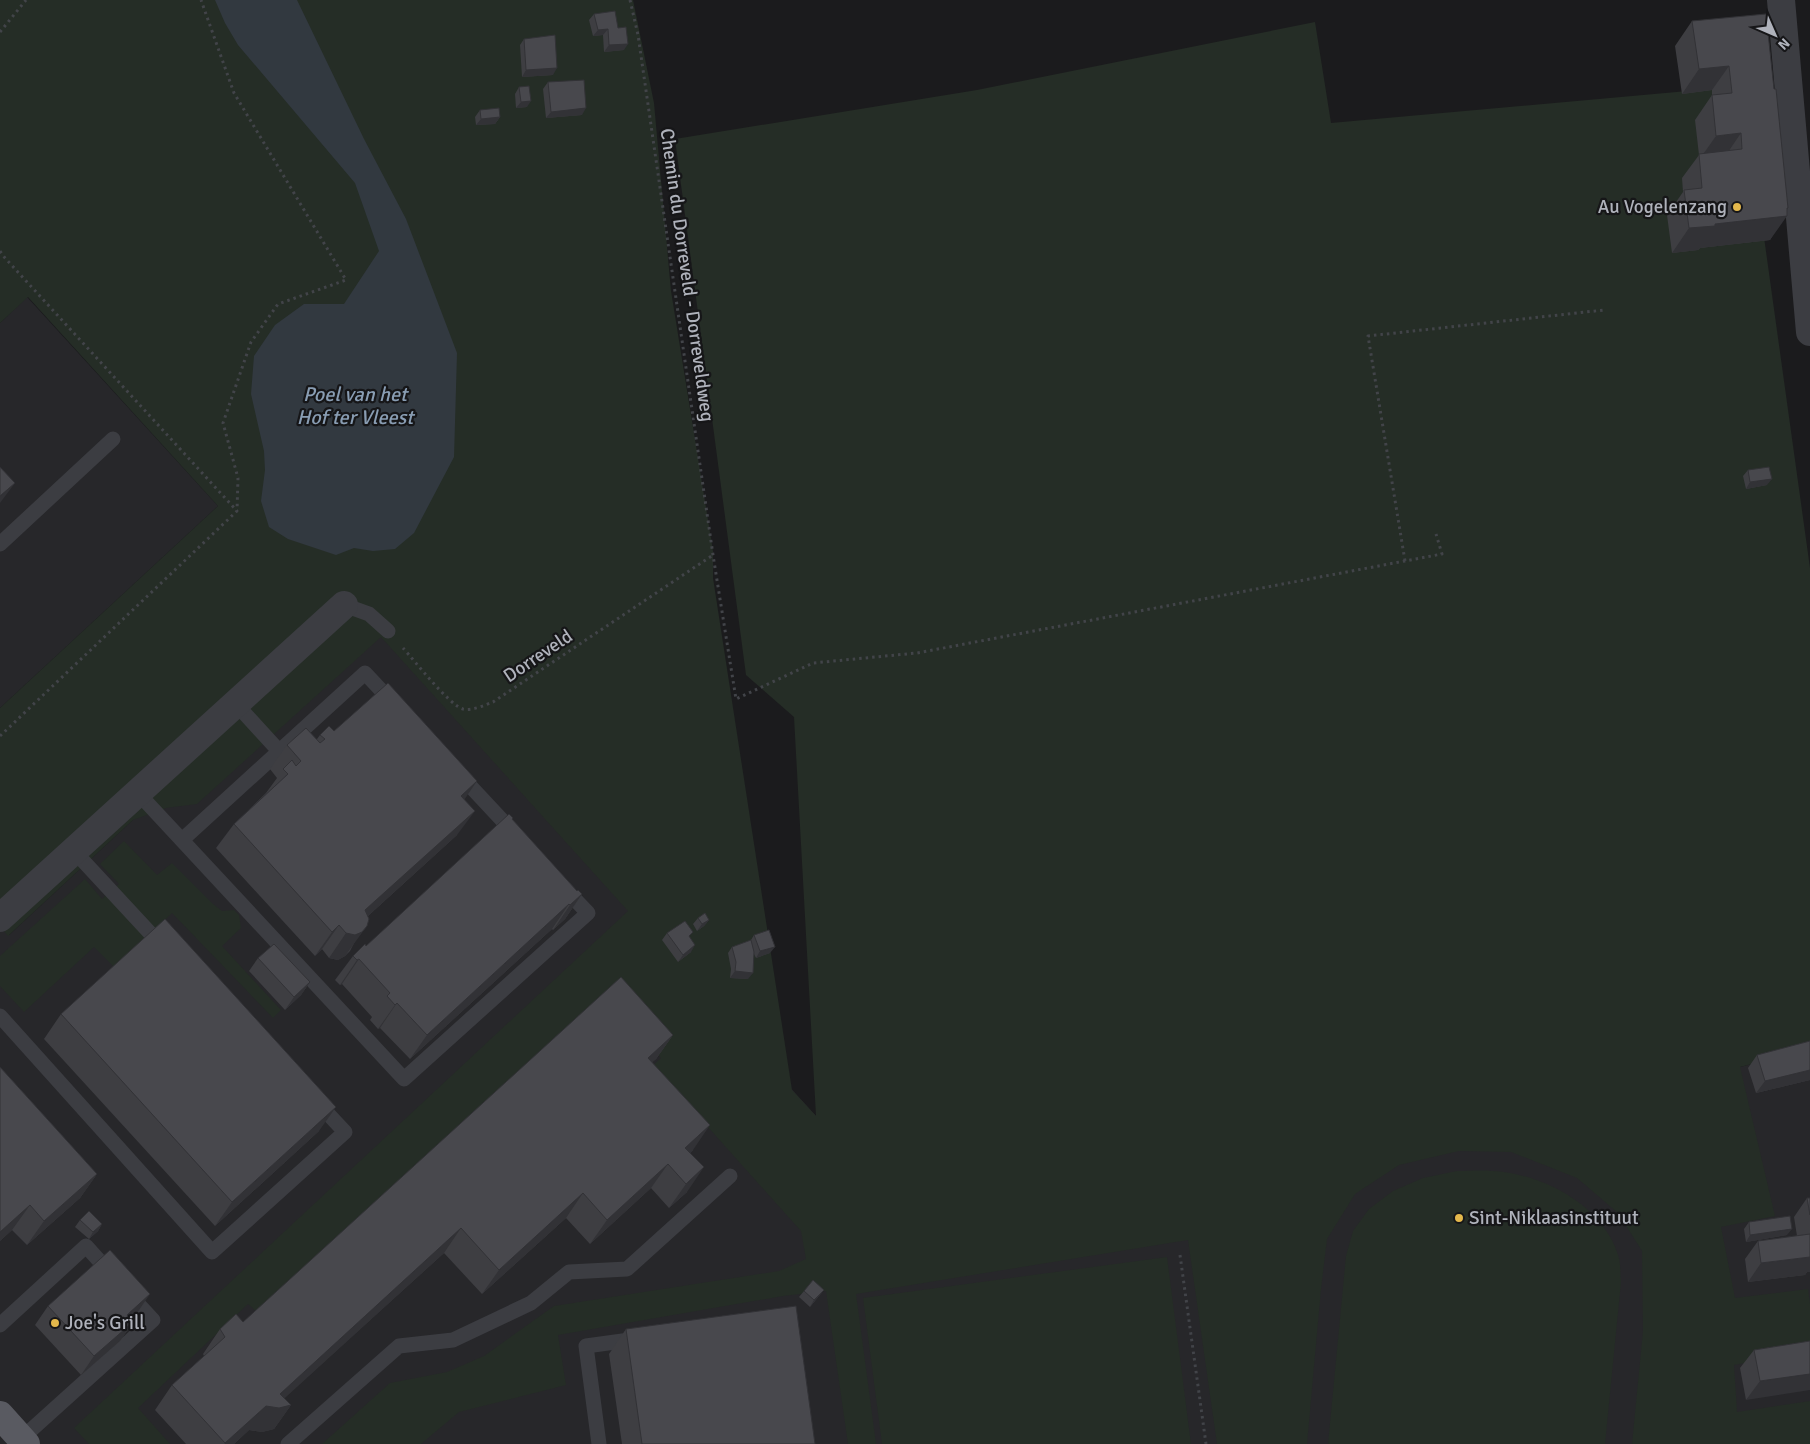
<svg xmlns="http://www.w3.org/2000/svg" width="1810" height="1444" viewBox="0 0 1810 1444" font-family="Signika,sans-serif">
	<rect width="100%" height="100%" fill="#1b1b1d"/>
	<path fill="#27272a" d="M27,297L218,506L0,708V323Z
		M381,630L464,728L817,1117L1740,1067L1810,1049V1444H0V926L9,935L151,803Z"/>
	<path fill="#252d26" d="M0,0H633L654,103L671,291L713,551V578L792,1090L816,1116L794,717L746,675L675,139L977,90L1315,22L1331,123L1743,86L1810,568V1049L1740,1067L1775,1216L1721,1227L1735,1298L1808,1289L1810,1304V1351L1734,1365L1737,1412L1810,1401V1444H1632L1643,1331L1642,1251L1618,1213L1577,1178L1511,1152L1459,1151L1399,1165L1355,1194L1327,1239L1321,1289L1307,1444H1217L1188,1240L856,1294L876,1444H848L826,1291L783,1296L558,1335L566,1385L459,1412L421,1444H322L390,1383L447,1372L484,1356L554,1306L779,1271L806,1259L801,1231L707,1126L636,1082L661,1058L604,996L257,1312L248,1304L138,1408L170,1444H89L74,1428L628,911L381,637L197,804L166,808L133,820L8,936L0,926V708L218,506L28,297L0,323Z
		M124,841L157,875L172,863L213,904L222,911L234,910L239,915L241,928L222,946L281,1010L273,1018L172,913L115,968L94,947L24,1012L0,986V956L85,879L102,899L119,884L100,864Z
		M1457,1171C1469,1171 1480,1170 1492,1171C1541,1173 1603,1205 1618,1255C1621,1263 1620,1273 1621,1282L1605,1444H1328L1346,1256L1353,1231L1369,1209L1393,1191L1423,1178Z
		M1167,1257L1191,1444H882L863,1298Z"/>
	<path fill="#323940" d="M215,0H297L364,139L406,219L457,353L454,457L414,533L395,549L373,551L354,548L336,555L288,539L269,527L261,501L265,470L264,451L251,394L254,356L275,325L304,304H344L379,251L355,183L238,45L225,23Z"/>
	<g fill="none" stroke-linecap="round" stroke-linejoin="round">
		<path stroke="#424449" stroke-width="3" stroke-dasharray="2.5 4" stroke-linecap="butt" d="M630,0L638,35L713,555L736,699L813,663L917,653L1442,554L1436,534
			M0,32L26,0
			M0,251L5,258L237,511
			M1405,561L1368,336L1604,310
			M403,648C414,660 449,705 463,709C472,711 485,705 493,702L713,555
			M0,736L237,511L238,478L223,423L251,342L278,304L346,280L234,93L201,0
			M1180,1255L1206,1444"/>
		<path stroke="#3c3d42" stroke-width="15" d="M0,544L113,439
			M344,605L369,614L388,631
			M236,704L279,751
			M459,774L515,834
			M138,793L404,1079L588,913L564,888
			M182,840L365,673L394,704
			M74,851L163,947
			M0,1016L212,1252L345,1132L316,1101
			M0,1325L86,1246L113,1276
			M21,1439L153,1320L128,1293
			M288,1444L399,1346L453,1340L531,1303L569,1272L627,1269L730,1176
			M599,1444L586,1346L637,1339"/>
		<path stroke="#3c3d42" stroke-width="28" d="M1781,0L1810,332
			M0,918L344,605"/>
		<path stroke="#595a61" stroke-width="28" d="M0,1415L26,1444"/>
	</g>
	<path fill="#3e3e42" d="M594,14L618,28L624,50L604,52L603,35L593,36L589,20Z
		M1692,21L1774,89L1788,208L1770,240L1700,248L1698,250L1672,253L1667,215L1683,192L1682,178L1699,155L1695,120L1712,95V90L1682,94L1675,46Z
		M524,39L553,75L522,77L520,45Z
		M548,82L582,115L546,118L543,89Z
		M519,87L527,107L516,108L515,94Z
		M480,110L500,117L495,124L476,125L475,117Z
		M1748,470L1767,485L1746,489L1743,476Z
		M334,731L464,800L457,835L368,916L350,951L345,956L338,960L329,958L322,949L315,956L216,848L234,824L266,793L277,778L270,769L287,745L317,739L320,735Z
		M512,820L577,891L582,894L565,919L553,930L552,929L410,1059L380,1028L378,1029L370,1020L372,1017L342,984L340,985L335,980L353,956L366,946Z
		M698,918L709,920L704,926L697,931L693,924Z
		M667,933L690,937L691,952L678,962L662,940Z
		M754,935L770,953L756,958L754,954L748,979L730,978L731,969L728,953L732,947L751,940Z
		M258,958L310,982L301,995L285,1010L249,971Z
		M61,1014L319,1131L215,1226L44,1039Z
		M673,1035L656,1059L652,1062L693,1150L690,1153L687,1192L669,1208L651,1188L590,1244L566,1218L482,1294L444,1253L284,1398L291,1405L274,1429L262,1432L249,1430L234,1444H186L155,1410L172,1385L204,1356L203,1354L220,1329L243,1322Z
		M1810,1041V1080L1756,1093L1748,1068L1757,1055Z
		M0,1067L97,1174L80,1198L27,1245L12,1230L0,1241Z
		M1807,1198H1810V1272H1807L1805,1275L1748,1282L1745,1259L1758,1241L1797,1236L1794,1217Z
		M80,1220L102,1224L98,1231L89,1239L75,1227Z
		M1749,1222L1787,1235L1746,1242L1744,1229Z
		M824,1290L819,1296L810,1307L799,1297L804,1291Z
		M48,1306L137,1313L130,1319L133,1322L120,1341L81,1375L35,1325Z
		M626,1329L815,1444H622L609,1354Z
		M1810,1341L1746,1400L1740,1368L1754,1350Z"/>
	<path fill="#323236" d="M608,29L603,35L593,36L598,30Z
		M628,44L624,50L604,52L609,45Z
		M1729,66L1712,90L1682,94L1699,69Z
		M557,68L553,75L522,77L526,70Z
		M531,101L527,107L516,108L521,102Z
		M586,108L582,115L546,118L551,112Z
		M500,117L495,124L476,125L481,119Z
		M1741,133L1724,158L1699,160L1716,136Z
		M1787,208H1788L1782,217L1787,216L1770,240L1700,248L1698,250L1672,253L1689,228L1715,224Z
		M1772,479L1767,485L1746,489L1750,482Z
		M15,483L0,503V496Z
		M477,781L460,806L461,796Z
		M475,811L457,835L348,934L367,926L345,956L338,960L329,958L346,933L365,910Z
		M582,894L565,919L553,930L570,905Z
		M569,904L552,929L410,1059L427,1035Z
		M709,920L704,926L697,931L702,924Z
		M339,925L322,949L315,956L332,932Z
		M695,945L691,952L678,962L683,955Z
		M775,947L770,953L756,958L760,951Z
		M359,959L342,984L340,985L357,960Z
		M735,971L753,973L748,979L730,978Z
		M310,982L301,995L285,1010L294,997Z
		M397,1003L380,1028L378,1029L395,1005Z
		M673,1035L656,1059L631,1082L648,1058Z
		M1810,1070V1080L1756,1093L1765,1081Z
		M336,1107L319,1131L215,1226L232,1202Z
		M710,1125L693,1150L672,1169L685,1148Z
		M668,1164L651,1188L590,1244L607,1220Z
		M704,1167L687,1192L669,1208L686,1184Z
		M97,1174L80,1198L27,1245L44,1221Z
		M583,1193L566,1218L482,1294L499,1270Z
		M30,1205L12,1230L0,1241V1232Z
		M102,1224L98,1231L89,1239L93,1232Z
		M461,1228L444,1253L275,1407L291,1405L274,1429L262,1432L249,1430L234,1444H224Z
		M1792,1229L1787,1235L1746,1242L1750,1235Z
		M1810,1257V1272H1807L1805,1275L1748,1282L1761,1263Z
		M824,1290L819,1296L810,1307L814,1300Z
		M150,1294L137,1313L114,1334L127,1315Z
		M133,1322L120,1341L81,1375L94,1356Z
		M1810,1374V1390L1746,1400L1760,1381Z"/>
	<path fill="#48484d" stroke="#323236" d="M615,11L618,28L626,27L628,44L609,45L608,29L598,30L594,14Z
		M1766,14L1774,89H1776L1788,208H1787V216L1715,224V226L1689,228L1684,190L1702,188L1699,154L1742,149L1741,133L1716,136L1712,95L1732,93L1729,66L1699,69L1692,21Z
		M555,35L557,68L526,70L524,39Z
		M584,80L586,108L551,112L548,82Z
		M529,86L531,101L521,102L519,87Z
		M499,108L500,117L481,119L480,110Z
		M0,467L15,483L0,496Z
		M1769,467L1772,479L1750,482L1748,470Z
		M388,683L477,781L461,796L475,811L365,910L369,919L367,926L362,932L355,935L346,933L339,925L332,932L234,824L288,774L283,769L292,760L296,766L301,761L287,745L306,728L320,743L325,739L320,735L329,726L334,731Z
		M509,814L513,818L512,819L577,891L578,890L582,894L570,905L569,904L427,1035L397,1003L395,1005L387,996L390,993L359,959L357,960L353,956L365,944L366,946Z
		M705,913L709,920L702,924L698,918Z
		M165,919L336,1107L232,1202L61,1014Z
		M685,921L693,932L689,936L695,945L683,955L667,933Z
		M769,930L775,947L760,951L754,935Z
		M751,940L754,952L753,973L735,971L736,962L732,947Z
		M274,944L310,982L294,997L258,958Z
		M621,977L673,1035L648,1058L710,1125L685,1148L704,1167L686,1184L668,1164L607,1220L583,1193L499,1270L461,1228L280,1394L291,1405L279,1408L266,1406L225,1443L172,1385L225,1337L220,1329L236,1314L243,1322Z
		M1810,1041V1070L1765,1081L1757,1055Z
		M0,1067L97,1174L44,1221L30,1205L0,1232Z
		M1807,1198H1810V1215Z
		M89,1211L102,1224L93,1232L80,1220Z
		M1790,1216L1792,1229L1750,1235L1749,1222Z
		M1810,1234V1257L1761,1263L1758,1241Z
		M110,1250L150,1294L127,1315L133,1322L94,1356L48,1306Z
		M813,1280L824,1290L814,1300L804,1291Z
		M796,1306L815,1444H642L626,1329Z
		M1810,1341V1374L1760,1381L1754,1350Z"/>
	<g fill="#e4b84c" stroke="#161618" stroke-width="2">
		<circle cx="1737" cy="207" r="5"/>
		<circle cx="1459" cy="1218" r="5"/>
		<circle cx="55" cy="1323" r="5"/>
	</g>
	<g text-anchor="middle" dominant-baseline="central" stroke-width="4.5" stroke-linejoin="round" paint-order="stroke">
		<g font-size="19" fill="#afb2bb" stroke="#161618" text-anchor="start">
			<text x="1727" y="207" text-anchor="end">Au Vogelenzang</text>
			<text x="1469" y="1218">Sint-Niklaasinstituut</text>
			<text x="65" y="1323">Joe's Grill</text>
		</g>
		<g font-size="19" fill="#afb2bb" stroke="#161618">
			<text transform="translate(687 275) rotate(82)">Chemin du Dorreveld - Dorreveldweg</text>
			<text transform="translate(538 656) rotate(-34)">Dorreveld</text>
		</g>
		<g font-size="20" font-style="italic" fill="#899db3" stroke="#161618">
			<text x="355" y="394">Poel van het<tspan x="355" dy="23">Hof ter Vleest</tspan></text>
		</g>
	</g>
	<g transform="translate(1775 35) rotate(135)" stroke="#161618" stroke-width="4" paint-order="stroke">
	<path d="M0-4L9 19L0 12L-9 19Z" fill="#afb2bb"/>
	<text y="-8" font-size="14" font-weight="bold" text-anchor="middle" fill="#afb2bb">N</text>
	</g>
</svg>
